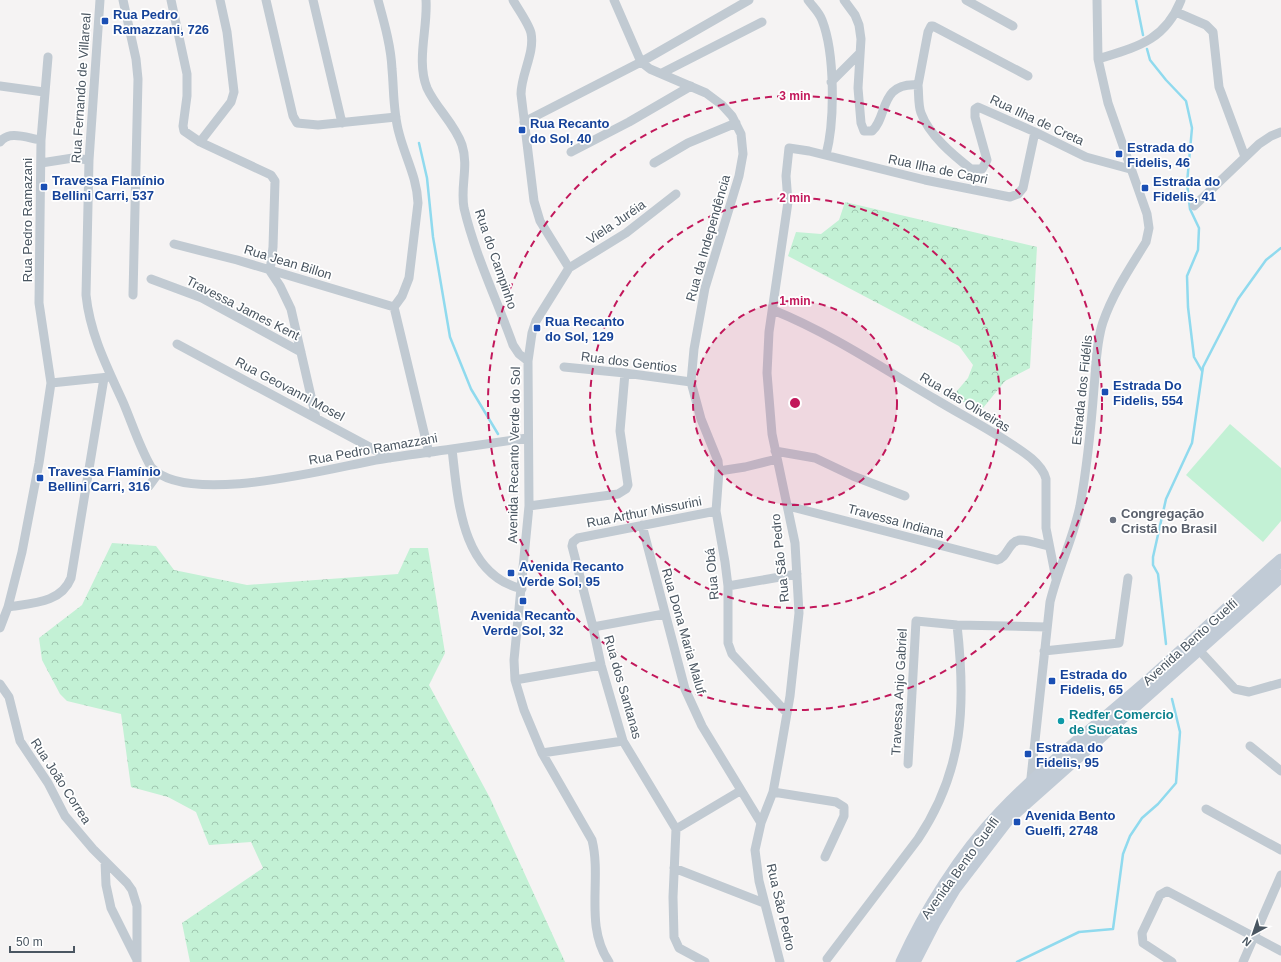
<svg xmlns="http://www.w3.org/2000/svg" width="1281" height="962" viewBox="0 0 1281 962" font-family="Arial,sans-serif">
	<defs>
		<pattern id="forest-crowns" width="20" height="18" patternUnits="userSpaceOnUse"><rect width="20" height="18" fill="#c3f1d5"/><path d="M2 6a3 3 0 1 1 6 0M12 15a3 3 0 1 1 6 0" fill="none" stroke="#a0c6b0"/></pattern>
	</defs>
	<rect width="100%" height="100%" fill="#f5f3f3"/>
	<path fill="url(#forest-crowns)" d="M845,202L1037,247L1030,368L1005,381L983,408L951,398L968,378L973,365L959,346L788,256L796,232L821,234L839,220Z
		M112,543L156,546L174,570L247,585L398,574L410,548H428L445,653L429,685L490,798L565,962H190L182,923L263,868L251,842L209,845L196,812L168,797L131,787L121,714L67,701L60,694L42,660L39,638L82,605Z"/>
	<path fill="#c3f1d5" d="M1230,424L1281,468V521L1263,542L1186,475Z"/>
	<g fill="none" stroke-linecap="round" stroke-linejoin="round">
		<path stroke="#90daee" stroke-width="2.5" d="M1136,0L1143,35
			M1147,49L1150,60L1166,80L1186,101L1192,128L1187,183L1190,209L1199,228L1198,250L1187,276L1188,307L1194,357L1202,371
			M419,143L427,178L433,237L450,337L471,389L498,434
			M1166,644L1158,574L1153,565V557L1166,499L1192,443L1203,367L1238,299L1266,260L1281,248
			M1017,962L1079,932L1113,929L1123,854L1130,836L1142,818L1158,804L1176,783L1180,732L1172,699"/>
		<path stroke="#c1cad2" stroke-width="9" d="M100,0L89,160L86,295C90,334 107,367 123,402C132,423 139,446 151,467C185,506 324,470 371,461C398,456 425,453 452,449C458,500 461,574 522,589
			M123,0L136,59L138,79L133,295
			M171,0L187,74V96L183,126L184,131L200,142L271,175L275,181L273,247L270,271
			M266,0L293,116L297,123L318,125L396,117
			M313,0L342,123
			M378,0C384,22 391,46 392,69C394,90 393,112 399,133C405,157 417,177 418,203L409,278L402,296L394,307L429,453
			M426,0C428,28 416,61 427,88C436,108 455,124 462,145C469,166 460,187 464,208C475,255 497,300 513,345L519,354L528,361
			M513,0C518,9 529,24 531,33C535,53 521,74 521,94L534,201L540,221L569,268L536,321L532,333L528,361L529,506L514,660L515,680L524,710L542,753L592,840C602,880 584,925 609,962
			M614,0L641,62L650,69L706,93L722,105L732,116L741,134L743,154L739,176L705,288L694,349L691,382L701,419L718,461L719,471L716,511L725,562L728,586V643L732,654L787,713
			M808,0C813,7 819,12 822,20C835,53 835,121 826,155
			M844,0L855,15L859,25L861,39L858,88L861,123L864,131H872C888,117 879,82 918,85C919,94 918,105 921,113C929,135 953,155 971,169H982L987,160L975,117V109L978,107L1035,132L1086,157L1130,169
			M966,0L1013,26
			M1176,12L1206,25L1213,32L1219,87L1245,157
			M1098,59C1136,47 1165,41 1181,0
			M662,73L762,22
			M831,82L859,54
			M918,85L928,32L931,26H933L1028,76
			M0,86L44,92
			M524,122L641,62L749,0
			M0,142C9,130 27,138 41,140
			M200,142L231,102L234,92L227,32L220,0
			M571,152L629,122L691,86
			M41,163L73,158L89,160
			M654,163L688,143L736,123
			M1194,206L1259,144L1271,136L1281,132
			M174,244L237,260L394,307
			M569,268L626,233L676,194
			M270,271L280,286L291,309L316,418
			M151,279L202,298L301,352
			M773,310C830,333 882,368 935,399C966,418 1002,435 1031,458C1038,464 1044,470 1046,479V528L1056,579
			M177,344L390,458
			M564,367L625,373L691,382
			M51,383L109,377
			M452,449L527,438
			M775,451L815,458L853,476L905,496
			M719,471L745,467L777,459
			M149,486L157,475
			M529,506L618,494L626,489L628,485L620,431L625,373
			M788,506L997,560C1008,558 1008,541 1020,540C1029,540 1040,544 1048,546
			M642,525L685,689L702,726L761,823
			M728,586L797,574
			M8,607C33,603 61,603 71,578L104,378
			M593,627L664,614
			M0,628L8,607L22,552L39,463L51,383L39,303L41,140L48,57
			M1199,650L1235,689L1249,692L1281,683
			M1044,651L1119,643L1128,578
			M515,680L601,665
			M0,684L9,697L20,741L48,783L65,816L93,849L127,883L132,890L137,906V962
			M1250,746L1281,771
			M542,753L623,741
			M908,764L916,621L957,625L1047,627
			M1030,787L1050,602C1058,569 1073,539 1080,506C1087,467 1091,428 1094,388C1096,367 1096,343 1103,322C1113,293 1130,268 1146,242L1149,228L1147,214L1108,103L1098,59L1097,0
			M773,792L836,802L844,807V816L825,857
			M1206,809L1281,850
			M676,829L740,791
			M105,861L106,885L111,908L136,958
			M674,868L764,903
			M827,959L918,839C964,770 966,705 957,625
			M705,962L679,948L674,937L673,897L676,829L623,741L601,665L593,627L572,546L573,542L578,538L716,511
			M780,962L759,881L755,850L761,823L773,792L780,754L790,696L799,613L795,543L772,434L767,373L769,332L788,202L786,176L789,148L809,151L925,180L1010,197L1018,194L1023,188L1035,132
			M1172,962L1143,943L1142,933L1160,895L1167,891L1281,951
			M1243,962L1281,875"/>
		<path stroke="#c1cbd6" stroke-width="13" d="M902,962C925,911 961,854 1000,813C1045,766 1098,725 1147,682C1192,642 1236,600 1281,560
			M914,962L934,923L955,888L1008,819L1281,576"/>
	</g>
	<circle cx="795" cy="403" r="102" fill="#c2185b" fill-opacity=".12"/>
	<g fill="none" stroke="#c2185b" stroke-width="2" stroke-dasharray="7 5">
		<circle cx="795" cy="403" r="102"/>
		<circle cx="795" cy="403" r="205"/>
		<circle cx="795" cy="403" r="307"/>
	</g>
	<g fill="#1a4fb4" stroke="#fff" stroke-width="1.5">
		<rect x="101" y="17" width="8" height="8" rx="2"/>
		<rect x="518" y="126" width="8" height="8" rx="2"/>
		<rect x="1115" y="150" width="8" height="8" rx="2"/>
		<rect x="40" y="183" width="8" height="8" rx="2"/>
		<rect x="1141" y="184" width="8" height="8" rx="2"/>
		<rect x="533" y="324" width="8" height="8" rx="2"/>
		<rect x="1101" y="388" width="8" height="8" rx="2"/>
		<rect x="36" y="474" width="8" height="8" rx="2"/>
		<rect x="507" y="569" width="8" height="8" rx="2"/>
		<rect x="519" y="597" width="8" height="8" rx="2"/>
		<rect x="1048" y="677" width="8" height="8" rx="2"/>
		<rect x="1024" y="750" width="8" height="8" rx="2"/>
		<rect x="1013" y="818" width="8" height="8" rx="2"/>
	</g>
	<circle fill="#6b7280" stroke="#fff" stroke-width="1.5" cx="1113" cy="520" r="4"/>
	<circle fill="#0f9aa8" stroke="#fff" stroke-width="1.5" cx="1061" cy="721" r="4"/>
	<g text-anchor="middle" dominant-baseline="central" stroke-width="3.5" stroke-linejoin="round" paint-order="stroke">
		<g font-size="13" font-weight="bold" fill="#164399" stroke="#fff" text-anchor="start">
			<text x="113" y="14">Rua Pedro<tspan x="113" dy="15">Ramazzani, 726</tspan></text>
			<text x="530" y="123">Rua Recanto<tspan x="530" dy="15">do Sol, 40</tspan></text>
			<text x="1127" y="147">Estrada do<tspan x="1127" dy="15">Fidelis, 46</tspan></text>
			<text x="52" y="180">Travessa Flamínio<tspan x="52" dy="15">Bellini Carri, 537</tspan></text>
			<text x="1153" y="181">Estrada do<tspan x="1153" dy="15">Fidelis, 41</tspan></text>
			<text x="545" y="321">Rua Recanto<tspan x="545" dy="15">do Sol, 129</tspan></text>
			<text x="1113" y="385">Estrada Do<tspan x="1113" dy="15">Fidelis, 554</tspan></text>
			<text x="48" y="471">Travessa Flamínio<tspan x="48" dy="15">Bellini Carri, 316</tspan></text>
			<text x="519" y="566">Avenida Recanto<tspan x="519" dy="15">Verde Sol, 95</tspan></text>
			<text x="523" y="615" text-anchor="middle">Avenida Recanto<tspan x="523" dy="15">Verde Sol, 32</tspan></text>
			<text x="1060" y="674">Estrada do<tspan x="1060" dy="15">Fidelis, 65</tspan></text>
			<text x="1036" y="747">Estrada do<tspan x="1036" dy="15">Fidelis, 95</tspan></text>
			<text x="1025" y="815">Avenida Bento<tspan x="1025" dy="15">Guelfi, 2748</tspan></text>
		</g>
		<g font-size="13" fill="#4a5661" stroke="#fff">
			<text transform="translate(81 88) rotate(-86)">Rua Fernando de Villareal</text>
			<text transform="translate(1037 120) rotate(25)">Rua Ilha de Creta</text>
			<text transform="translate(938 169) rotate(12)">Rua Ilha de Capri</text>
			<text transform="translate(27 220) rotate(-90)">Rua Pedro Ramazani</text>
			<text transform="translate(616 222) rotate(-34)">Viela Juréia</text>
			<text transform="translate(708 238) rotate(-74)">Rua da Independência</text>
			<text transform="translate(496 259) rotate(71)">Rua do Campinho</text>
			<text transform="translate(288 262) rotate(17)">Rua Jean Billon</text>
			<text transform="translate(243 308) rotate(27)">Travessa James Kent</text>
			<text transform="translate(629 362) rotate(7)">Rua dos Gentios</text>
			<text transform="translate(290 389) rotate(28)">Rua Geovanni Mosel</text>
			<text transform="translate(1082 390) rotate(-84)">Estrada dos Fidélis</text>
			<text transform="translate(965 402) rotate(31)">Rua das Oliveiras</text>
			<text transform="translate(373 449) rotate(-10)">Rua Pedro Ramazzani</text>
			<text transform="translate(514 455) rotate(-89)">Avenida Recanto Verde do Sol</text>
			<text transform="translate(644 512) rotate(-11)">Rua Arthur Missurini</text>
			<text transform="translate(896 521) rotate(15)">Travessa Indiana</text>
			<text transform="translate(780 558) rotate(-96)">Rua São Pedro</text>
			<text transform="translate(712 574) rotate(-95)">Rua Obá</text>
			<text transform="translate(684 631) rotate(74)">Rua Dona Maria Maluf</text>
			<text transform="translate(1190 642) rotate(-42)">Avenida Bento Guelfi</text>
			<text transform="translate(623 687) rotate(74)">Rua dos Santanas</text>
			<text transform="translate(899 692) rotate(-87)">Travessa Anjo Gabriel</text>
			<text transform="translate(61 781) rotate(57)">Rua João Correa</text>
			<text transform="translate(960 868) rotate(-54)">Avenida Bento Guelfi</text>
			<text transform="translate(781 907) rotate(77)">Rua São Pedro</text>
		</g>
		<g font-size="13" font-weight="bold" fill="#5b616d" stroke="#fff" text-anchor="start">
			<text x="1121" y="513">Congregação<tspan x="1121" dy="15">Cristã no Brasil</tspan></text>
		</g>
		<g font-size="13" font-weight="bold" fill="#0d838f" stroke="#fff" text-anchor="start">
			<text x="1069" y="714">Redfer Comercio<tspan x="1069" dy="15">de Sucatas</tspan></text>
		</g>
	</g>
	<circle cx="795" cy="403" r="6" fill="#c2185b" stroke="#fff" stroke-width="2"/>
	<g font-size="12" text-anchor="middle" font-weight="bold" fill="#c2185b" stroke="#fff" stroke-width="3.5" stroke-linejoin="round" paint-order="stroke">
		<text x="795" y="100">3 min</text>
		<text x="795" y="202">2 min</text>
		<text x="795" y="305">1 min</text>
	</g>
	<g transform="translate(1253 934) rotate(220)" stroke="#ffffff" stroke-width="3" paint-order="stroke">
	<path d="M0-3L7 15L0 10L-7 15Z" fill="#4a5661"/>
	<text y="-6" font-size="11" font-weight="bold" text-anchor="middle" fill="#4a5661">N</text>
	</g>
	<path d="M10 946v6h64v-6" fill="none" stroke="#4a5661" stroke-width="2"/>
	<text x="16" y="946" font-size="12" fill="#4a5661" stroke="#ffffff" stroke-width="3" paint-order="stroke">50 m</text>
</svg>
